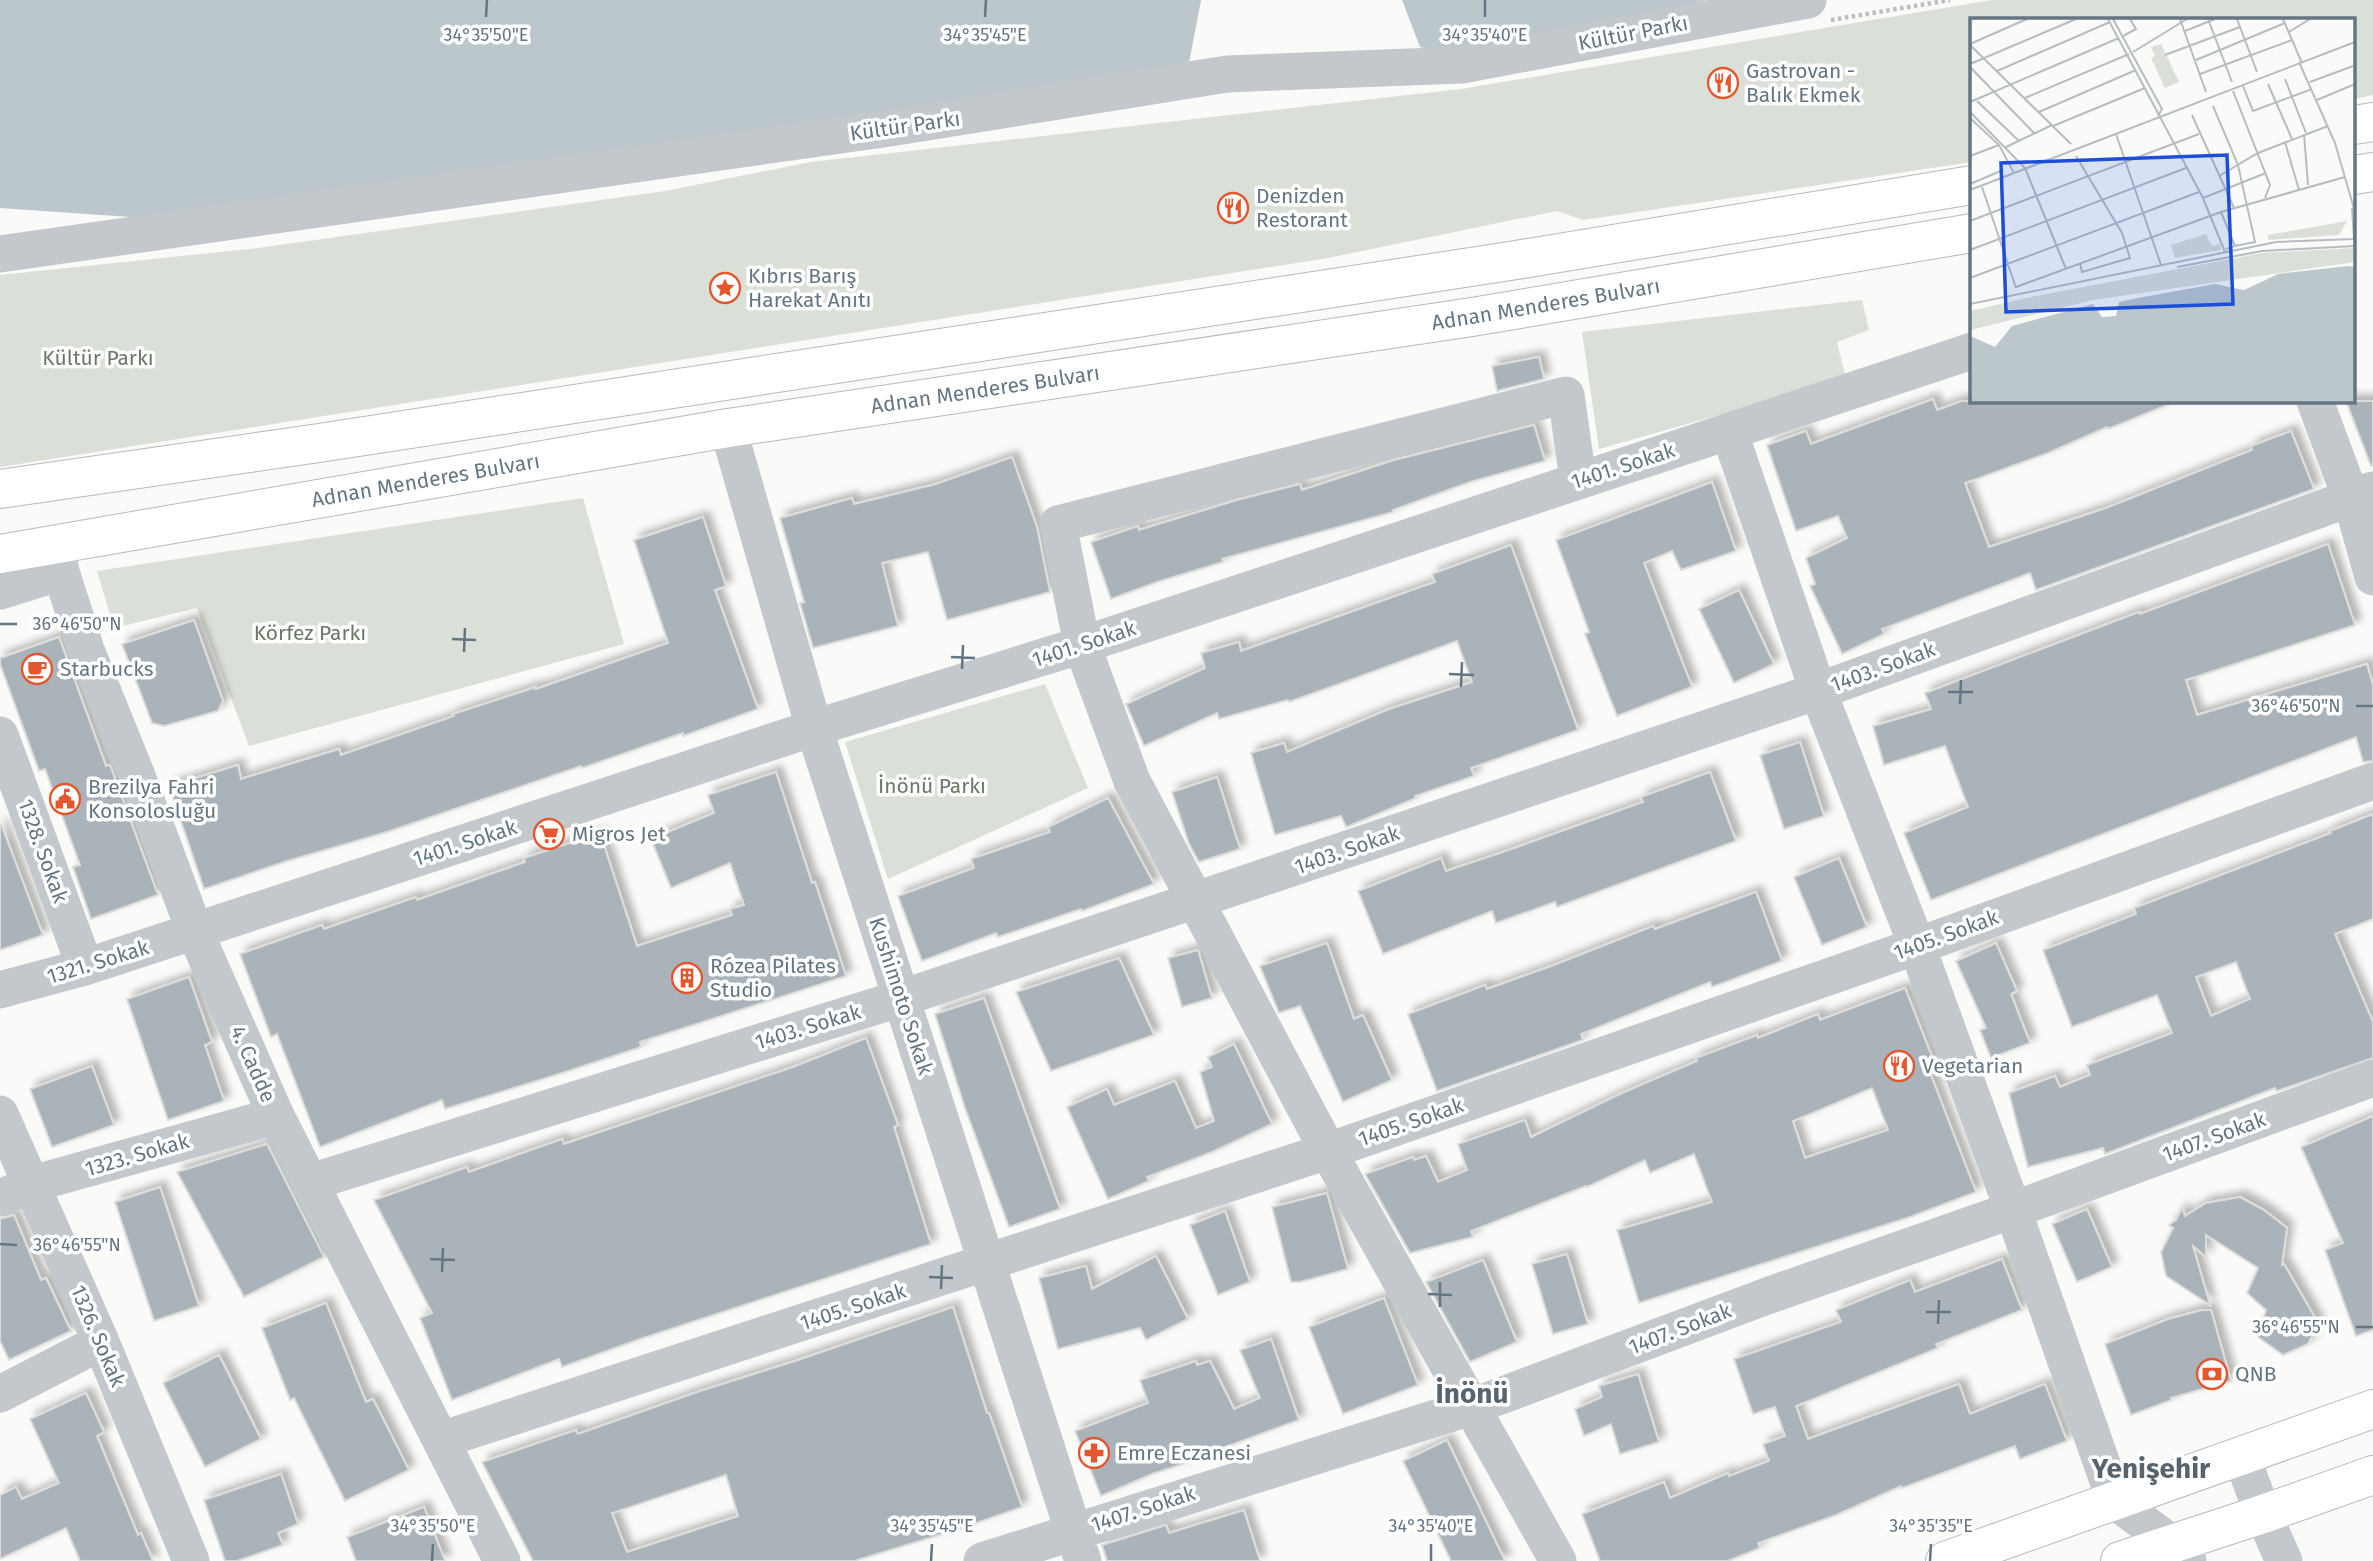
<svg xmlns="http://www.w3.org/2000/svg" width="2373" height="1561" viewBox="0 0 2373 1561" font-family="'Fira Sans',sans-serif">
	<defs>
		<filter id="shadow"><feDropShadow dx="6" dy="-6" stdDeviation="3.5" flood-color="#0004"/></filter>
	</defs>
	<rect width="100%" height="100%" fill="#fafaf8"/>
	<path fill="#dadfd7" d="M1992,0H2373V95L2354,99V19H1972V162L1583,220L1557,211L1328,258L0,467V275L258,248L665,191L811,162L1461,89Z
		M1862,300L1869,330L1837,342L1846,379L1599,449L1582,332Z
		M583,498L624,644L249,746L197,608L114,628L97,571Z
		M1045,684L1088,788L888,879L845,742Z"/>
	<path fill="#bbc7cb" d="M0,0H1201L1189,63L982,101L174,220L0,208Z
		M1402,0H1706L1463,57L1420,47Z"/>
	<path fill="#aab3b9" stroke="#dcdcda" stroke-width="2" fill-rule="evenodd" filter="url(#shadow)" d="M1539,357L1544,379L1497,391L1492,366Z
		M1933,399L1937,410L1962,401H2177L2108,429L2107,427L2048,453L1965,483L1989,547L2106,508L2252,450L2251,446L2291,431L2314,489L2036,590L2030,573L1882,629L1884,634L1842,654L1810,586L1815,584L1806,558L1847,538L1838,516L1796,531L1767,445L1806,431L1811,444Z
		M2346,401H2373V465L2371,466Z
		M1534,425L1545,461L1470,482L1393,510V512L1222,559L1223,562L1157,582L1111,599L1091,542L1138,526L1139,530L1237,500L1300,484L1302,490L1394,460Z
		M1012,457L1037,527L1050,592L947,620L928,552L882,563L898,626L813,648L800,603L804,602L780,518L852,498L854,504L936,484Z
		M1712,482L1736,551L1681,570L1672,551L1644,563L1692,687L1617,716L1585,634L1589,632L1556,540Z
		M703,517L726,586L715,590L758,709L683,736V733L582,768L581,766L387,832L287,861L204,889L169,786L238,765L241,779L339,749L341,755L454,716L453,714L536,687V689L668,643L634,540Z
		M2328,544L2355,625L2186,680L2197,715L2367,664L2373,685V761L2363,762L2356,737L1931,900L1904,833L1968,807L1945,746L1884,765L1873,726L1931,709L1925,693L2139,612L2140,614Z
		M1511,545L1578,730L1471,768L1474,776L1415,796L1416,798L1349,826L1346,827L1341,816L1275,835L1251,753L1284,743L1287,752L1389,709L1472,682L1457,641L1289,702L1288,700L1219,719L1217,713L1144,746L1126,704L1205,668L1201,653L1239,642L1241,651L1435,582L1432,574Z
		M1739,590L1774,664L1734,683L1699,609Z
		M194,620L223,701L218,711L164,726L152,723L122,644Z
		M59,637L106,766L110,765L117,784L158,895L91,919L73,867L80,865L45,769L39,771L0,664V658Z
		M1800,742L1824,816L1784,829L1760,755Z
		M776,772L812,883L815,882L846,976L640,1042L641,1047L559,1074L445,1109L442,1100L320,1147L277,1034L271,1037L240,954L322,925L324,929L416,897L417,900L525,862L524,858L600,833L637,946L732,915L730,909L744,905L730,863L671,888L651,839L714,813L708,795Z
		M1710,772L1736,841L1557,907L1555,902L1496,923L1492,911L1383,954L1358,891L1441,858L1446,871L1503,852L1643,802L1641,797Z
		M1217,777L1240,849L1199,862L1189,844L1172,792Z
		M1108,798L1154,884L1082,911L1081,909L998,937L996,933L922,961L898,896L974,868L971,859L1050,832L1048,827Z
		M2373,814V919L2335,934L2373,1022V1058L2277,1091L2275,1088L2105,1154L2103,1148L2028,1167L2009,1093L2055,1076L2060,1087L2090,1075L2087,1065L2172,1033L2157,995L2072,1027L2043,950L2136,914L2134,908L2331,833L2330,831ZM2236,962L2250,999L2211,1016L2196,977Z
		M1,824L43,935L0,950V825Z
		M1839,858L1867,927L1822,945L1794,877Z
		M1756,892L1782,961L1712,987L1710,982L1581,1034L1583,1040L1437,1091L1408,1014L1485,985L1487,989L1554,965L1653,926L1655,929Z
		M1327,943L1354,1019L1363,1015L1392,1080L1343,1102L1300,1006L1279,1013L1260,966Z
		M1996,943L2017,991L2011,994L2030,1043L1991,1058L1980,1030L1986,1028L1956,961Z
		M1198,950L1212,998L1182,1007L1168,958Z
		M1119,958L1154,1035L1051,1071L1016,992Z
		M189,977L212,1042L205,1045L224,1101L168,1120L127,999Z
		M1905,988L1936,1067L1929,1070L1976,1192L1910,1217L1639,1303L1617,1230L1712,1202L1694,1154L1650,1173L1645,1160L1587,1187L1586,1186L1471,1231L1473,1237L1410,1253L1365,1174L1413,1157L1414,1160L1426,1156L1438,1182L1467,1170L1458,1144L1525,1120L1531,1137L1622,1093L1697,1061L1696,1058L1757,1035L1758,1038L1818,1014L1820,1020ZM1872,1088L1888,1130L1805,1158L1793,1121Z
		M984,998L1060,1209L1009,1227L965,1108L935,1014Z
		M866,1038L898,1125L894,1127L931,1244L640,1339L562,1367L559,1359L452,1400L420,1318L432,1313L374,1200L467,1167L469,1172L562,1139L564,1144L793,1067Z
		M1234,1044L1272,1124L1212,1152L1147,1177L1149,1181L1108,1199L1067,1107L1107,1089L1114,1105L1175,1081L1196,1128L1214,1121L1200,1072L1212,1067L1208,1057Z
		M92,1066L114,1125L52,1147L30,1089Z
		M2373,1116V1330L2356,1336L2325,1250L2343,1243L2301,1147Z
		M267,1144L324,1257L244,1297L177,1172Z
		M160,1187L199,1306L154,1321L115,1202Z
		M1327,1193L1348,1269L1300,1282H1291L1272,1207Z
		M2240,1197L2264,1210L2287,1228L2282,1265L2284,1264L2318,1323L2308,1344L2283,1355L2258,1337L2266,1310L2247,1293L2258,1268L2206,1235V1257L2193,1246L2210,1305L2166,1276L2161,1252L2173,1228L2169,1225L2176,1220L2182,1208L2185,1216L2206,1203Z
		M2087,1209L2112,1267L2077,1282L2052,1224Z
		M1225,1211L1250,1282L1218,1295L1190,1225Z
		M14,1215L41,1280L46,1278L71,1331L9,1360L0,1341V1219Z
		M1567,1254L1588,1324L1553,1334L1532,1264Z
		M1156,1256L1188,1319L1146,1340L1140,1328L1058,1349L1039,1278L1086,1266L1092,1289Z
		M2002,1259L2022,1310L1936,1344L1938,1348L1796,1406L1808,1439L1959,1384L1970,1414L2045,1384L2067,1441L2020,1459L2015,1446L1902,1488L1901,1486L1836,1515L1758,1543L1760,1548L1728,1561H1600L1582,1514L1664,1482L1670,1498L1728,1473L1729,1476L1769,1461L1763,1444L1785,1436L1775,1407L1753,1414L1734,1359L1841,1322L1836,1310L1910,1280L1915,1292Z
		M1483,1260L1517,1342L1470,1362L1426,1282Z
		M1384,1298L1418,1385L1343,1414L1309,1327Z
		M326,1303L366,1402L373,1399L409,1470L345,1501L294,1398L290,1400L262,1328Z
		M953,1307L987,1413H989L1022,1507L956,1530L854,1561H533L482,1462L576,1430L578,1434L700,1391L798,1360ZM726,1475L738,1516L627,1552L612,1513Z
		M2202,1310H2211L2231,1381L2171,1398L2172,1400L2131,1415L2105,1344L2168,1319Z
		M1271,1339L1299,1420L1225,1447L1226,1450L1152,1474L1101,1496L1075,1431L1148,1403L1140,1380L1196,1361L1197,1365L1210,1361L1234,1409L1260,1398L1240,1350Z
		M219,1355L261,1439L205,1467L163,1383Z
		M1638,1374L1659,1442L1620,1454L1611,1424L1584,1436L1575,1409L1602,1397L1599,1386Z
		M86,1393L104,1432L97,1436L138,1535L141,1533L153,1561H80L66,1528L0,1559V1495L16,1487L22,1499L59,1483L30,1419Z
		M1447,1440L1505,1561H1451L1403,1461Z
		M281,1474L298,1524L278,1533L283,1545L237,1561H225L204,1500Z
		M424,1507L445,1561H356L347,1537Z
		M1244,1510L1260,1561H1107L1102,1545L1166,1525L1169,1533Z"/>
	<g fill="none" stroke-linecap="round" stroke-linejoin="round">
		<g stroke="#b5babe" stroke-width="40">
			<g id="major">
				<path d="M2354,125L2373,122"/>
				<path d="M2354,175L2373,172"/>
				<path d="M0,489L319,443L1510,261L1972,185"/>
				<path id="s1" d="M0,554L728,428L1472,317L1972,233"/>
			</g>
		</g>
		<g stroke="#b4b9bd" stroke-width="40">
			<path id="highway" d="M1945,1561L2373,1409
				M2120,1561L2263,1514L2373,1475"/>
		</g>
		<path stroke="#bbbfc2" stroke-width="4.5" stroke-dasharray="3.5 3.5" stroke-linecap="butt" d="M1831,20L1950,0"/>
		<path stroke="#c3c8cc" stroke-width="37" d="M0,254L890,128L1227,74L1462,65L1808,0
			M2315,401L2351,498L2373,577
			M728,428L814,728L1083,1561
			M1729,431L1818,691L1917,946L2013,1210L2115,1501L2171,1543L2188,1561
			M56,545L61,572L86,650L137,776L195,932L276,1116L502,1561
			M0,591L61,572
			M0,735L85,967
			M0,990L85,967L814,728L1082,645L1972,351
			M0,1114L101,1342L191,1561
			M311,1182L902,998L1196,900L1818,691L2373,490
			M0,1198L32,1184L276,1116
			M0,1394L101,1342
			M441,1440L1328,1151L1917,946L2373,781
			M2241,1455L2263,1514L2284,1561
			M982,1561L1471,1407L1767,1296L2013,1210L2373,1078
			M1558,1561L1328,1151L1132,781L1082,645L1058,524L1566,395L1578,480"/>
		<use href="#major" stroke="#fff" stroke-width="38"/>
		<use href="#highway" stroke="#fff" stroke-width="38"/>
	</g>
	<path fill="none" stroke="#657683" stroke-width="2.5" d="M486,17L487,0M985,17L986,0M1485,17V0M0,624H17M452,639L476,640M464,652L465,628M951,657L975,658M962,669L963,645M1449,674L1474,675M1461,687L1462,662M1948,692H1973M1960,704L1961,680M2356,706H2373M0,1244L17,1245M430,1259L455,1260M442,1272L443,1248M929,1277L953,1278M941,1289L942,1265M1428,1294L1452,1295M1440,1307V1282M1926,1312H1951M1938,1324L1939,1300M2356,1327H2373M432,1561L433,1544M931,1561L932,1544M1431,1561V1544M1930,1561L1931,1544"/>
	<defs>
		<g id="restaurant-ring" transform="scale(1.575)"><circle r="9.5" fill="#fff" stroke="#e4572e" stroke-width="1.5"/><path d="M-5-6h1v4h1v-4h1v4h1v-4h1v5L-1.5 .5V6h-2V.5L-5-1ZM5-6V6H3V1.5H1.5Q1.5-4 5-6Z" fill="#e4572e"/></g>
		<g id="sight-ring" transform="scale(1.575)"><circle r="9.5" fill="#fff" stroke="#e4572e" stroke-width="1.5"/><path d="M0-6L1.8-2.2L6-1.7L2.9 1.2L3.7 5.4L0 3.3L-3.7 5.4L-2.9 1.2L-6-1.7L-1.8-2.2Z" fill="#e4572e"/></g>
		<g id="cafe-ring" transform="scale(1.575)"><circle r="9.5" fill="#fff" stroke="#e4572e" stroke-width="1.5"/><path d="M-5.5-4.5H6V0H3Q3 3.5 0 3.5H-2.5Q-5.5 3.5-5.5 0ZM3-3.2v2h1.7v-2ZM-6 4.5H4V6H-6Z" fill="#e4572e"/></g>
		<g id="civic-ring" transform="scale(1.575)"><circle r="9.5" fill="#fff" stroke="#e4572e" stroke-width="1.5"/><path d="M-.6-6.5H3V-4.5H.6V-3L4-1V1h2V6H-6V1h2V-1L-.6-3ZM-1.2 2.5V6h2.4V2.5Z" fill="#e4572e"/></g>
		<g id="supermarket-ring" transform="scale(1.575)"><circle r="9.5" fill="#fff" stroke="#e4572e" stroke-width="1.5"/><path d="M-6-5.5h2.5l.6 2H6L4.5 2H-2.5L-4.4-4H-6ZM-1.5 3.2a1.3 1.3 0 1 0 .1 0ZM3 3.2a1.3 1.3 0 1 0 .1 0Z" fill="#e4572e"/></g>
		<g id="building-ring" transform="scale(1.575)"><circle r="9.5" fill="#fff" stroke="#e4572e" stroke-width="1.5"/><path d="M-4-6H4V6H1V3H-1V6H-4ZM-2.5-4.3h1.7v1.8h-1.7ZM.8-4.3h1.7v1.8H.8ZM-2.5-1h1.7V.8h-1.7ZM.8-1h1.7V.8H.8Z" fill="#e4572e"/></g>
		<g id="bank-ring" transform="scale(1.575)"><circle r="9.5" fill="#fff" stroke="#e4572e" stroke-width="1.5"/><path d="M-6-4H6V4H-6ZM0-2.3a2.3 2.3 0 1 0 0 4.6a2.3 2.3 0 1 0 0-4.6Z" fill="#e4572e"/></g>
		<g id="pharmacy-ring" transform="scale(1.575)"><circle r="9.5" fill="#fff" stroke="#e4572e" stroke-width="1.5"/><path d="M-2-6h4v4h4v4h-4v4h-4v-4h-4v-4h4Z" fill="#e4572e"/></g>
	</defs>
	<g fill-rule="evenodd">
		<use href="#restaurant-ring" x="1723" y="83"/>
		<use href="#restaurant-ring" x="1233" y="208"/>
		<use href="#sight-ring" x="725" y="288"/>
		<use href="#cafe-ring" x="37" y="669"/>
		<use href="#civic-ring" x="65" y="799"/>
		<use href="#supermarket-ring" x="549" y="834"/>
		<use href="#building-ring" x="687" y="978"/>
		<use href="#restaurant-ring" x="1899" y="1066"/>
		<use href="#bank-ring" x="2212" y="1374"/>
		<use href="#pharmacy-ring" x="1094" y="1453"/>
	</g>
	<g text-anchor="middle" dominant-baseline="central" stroke-width="7" stroke-linejoin="round" paint-order="stroke">
		<g font-size="21" fill="#657683" stroke="#fff">
			<text transform="translate(1633 33) rotate(-11)">Kültür Parkı</text>
			<text transform="translate(905 126) rotate(-8)">Kültür Parkı</text>
			<text stroke="none"><textPath href="#s1" startOffset="1566">Adnan Menderes Bulvarı</textPath></text>
			<text stroke="none"><textPath href="#s1" startOffset="999">Adnan Menderes Bulvarı</textPath></text>
			<text transform="translate(1623 466) rotate(-18)">1401. Sokak</text>
			<text stroke="none"><textPath href="#s1" startOffset="432">Adnan Menderes Bulvarı</textPath></text>
			<text transform="translate(1084 644) rotate(-18)">1401. Sokak</text>
			<text transform="translate(1883 667) rotate(-20)">1403. Sokak</text>
			<text transform="translate(465 843) rotate(-18)">1401. Sokak</text>
			<text transform="translate(1347 850) rotate(-19)">1403. Sokak</text>
			<text transform="translate(43 851) rotate(70)">1328. Sokak</text>
			<text transform="translate(1946 935) rotate(-20)">1405. Sokak</text>
			<text transform="translate(98 962) rotate(-17)">1321. Sokak</text>
			<text transform="translate(901 996) rotate(72)">Kushimoto Sokak</text>
			<text transform="translate(808 1027) rotate(-17)">1403. Sokak</text>
			<text transform="translate(253 1064) rotate(66)">4. Cadde</text>
			<text transform="translate(1411 1122) rotate(-19)">1405. Sokak</text>
			<text transform="translate(2214 1137) rotate(-20)">1407. Sokak</text>
			<text transform="translate(137 1155) rotate(-16)">1323. Sokak</text>
			<text transform="translate(853 1307) rotate(-18)">1405. Sokak</text>
			<text transform="translate(1680 1329) rotate(-21)">1407. Sokak</text>
			<text transform="translate(98 1336) rotate(67)">1326. Sokak</text>
			<text transform="translate(1143 1509) rotate(-18)">1407. Sokak</text>
		</g>
		<g font-size="21" fill="#657683" stroke="#fff" text-anchor="start">
			<text x="1746" y="71">Gastrovan -<tspan x="1746" dy="24">Balık Ekmek</tspan></text>
			<text x="1256" y="196">Denizden<tspan x="1256" dy="24">Restorant</tspan></text>
			<text x="748" y="276">Kıbrıs Barış<tspan x="748" dy="24">Harekat Anıtı</tspan></text>
			<text x="60" y="669">Starbucks</text>
			<text x="88" y="787">Brezilya Fahri<tspan x="88" dy="24">Konsolosluğu</tspan></text>
			<text x="572" y="834">Migros Jet</text>
			<text x="710" y="966">Rózea Pilates<tspan x="710" dy="24">Studio</tspan></text>
			<text x="1922" y="1066">Vegetarian</text>
			<text x="2235" y="1374">QNB</text>
			<text x="1117" y="1453">Emre Eczanesi</text>
		</g>
		<g font-size="21" fill="#687a64" stroke="#fff">
			<text x="98" y="358">Kültür Parkı</text>
			<text x="310" y="633">Körfez Parkı</text>
			<text x="932" y="786">İnönü Parkı</text>
		</g>
		<g font-size="28" font-weight="bold" fill="#57646e" stroke="#fff">
			<text x="1472" y="1393">İnönü</text>
			<text x="2151" y="1468">Yenişehir</text>
		</g>
	</g>
	<g transform="translate(1970 18)">
		<rect width="385" height="385" fill="#fafaf8"/>
		<path d="M191,26L209,64L195,70L181,40L185,38L181,29ZM377,203L369,217L298,222V217ZM236,216L242,228L250,226L251,232L205,240L201,227ZM385,230V244L123,282L0,312V293L56,280L292,235Z" fill="#dadfd7"/>
		<path d="M378,248L385,249V384H0V318L25,329L42,308L123,286L132,299L146,298L149,284L168,280L245,266L274,272L308,256Z" fill="#bbc7cb"/>
		<path fill="none" stroke="#b5bdc2" stroke-width="2" d="M138,1L233,180L255,234M143,1L192,91L188,98M210,1L236,74M238,1L262,64M267,1L287,54M313,1L332,45M215,13L245,1M319,14L340,1M153,18L166,11L160,1M0,26L57,1M0,27L101,126M163,34L217,1M195,37L270,9M226,42L315,5M329,44L365,125L385,194M0,46L106,1M0,49L65,116M27,53L140,4M230,56L322,22M315,61L336,115M340,64L383,48M298,66L322,121M273,68L283,93L342,71M263,73L300,167L295,180M55,80L159,36M347,82L385,66M7,83L49,123M0,84L149,20M243,88L268,147L285,224L265,228M0,94L55,150L96,251M69,94L166,52M222,97L264,190M0,100L29,127L44,155M83,108L175,70M146,116L191,247M334,116L338,167M315,124L329,172M36,129L82,107M0,138L29,127M106,138L152,215L160,240L112,254L110,245M249,158L288,135L358,108M0,166L33,152M12,169L46,270M0,172L385,24M233,180L296,155M382,190L384,221M251,194L265,228L256,231M0,203L229,116M0,232L216,150M207,249L292,233L385,228M0,260L229,174M46,269L251,194L375,159M0,286L306,224L385,221"/>
		<path fill="#1d4ed8" fill-opacity="0.15" stroke="#1d4ed8" stroke-width="3.5" d="M257,137L263,286L36,294L31,145Z"/>
		<rect width="385" height="385" fill="none" stroke="#657683" stroke-width="3.5"/>
	</g>
	<g font-size="18" text-anchor="middle" fill="#657683" stroke="#fff" stroke-width="7" stroke-linejoin="round" paint-order="stroke">
		<text x="486" y="41">34°35'50"E</text>
		<text x="985" y="41">34°35'45"E</text>
		<text x="1485" y="41">34°35'40"E</text>
		<text x="77" y="630">36°46'50"N</text>
		<text x="2296" y="712">36°46'50"N</text>
		<text x="77" y="1251">36°46'55"N</text>
		<text x="2296" y="1333">36°46'55"N</text>
		<text x="433" y="1532">34°35'50"E</text>
		<text x="932" y="1532">34°35'45"E</text>
		<text x="1431" y="1532">34°35'40"E</text>
		<text x="1931" y="1532">34°35'35"E</text>
	</g>
</svg>
